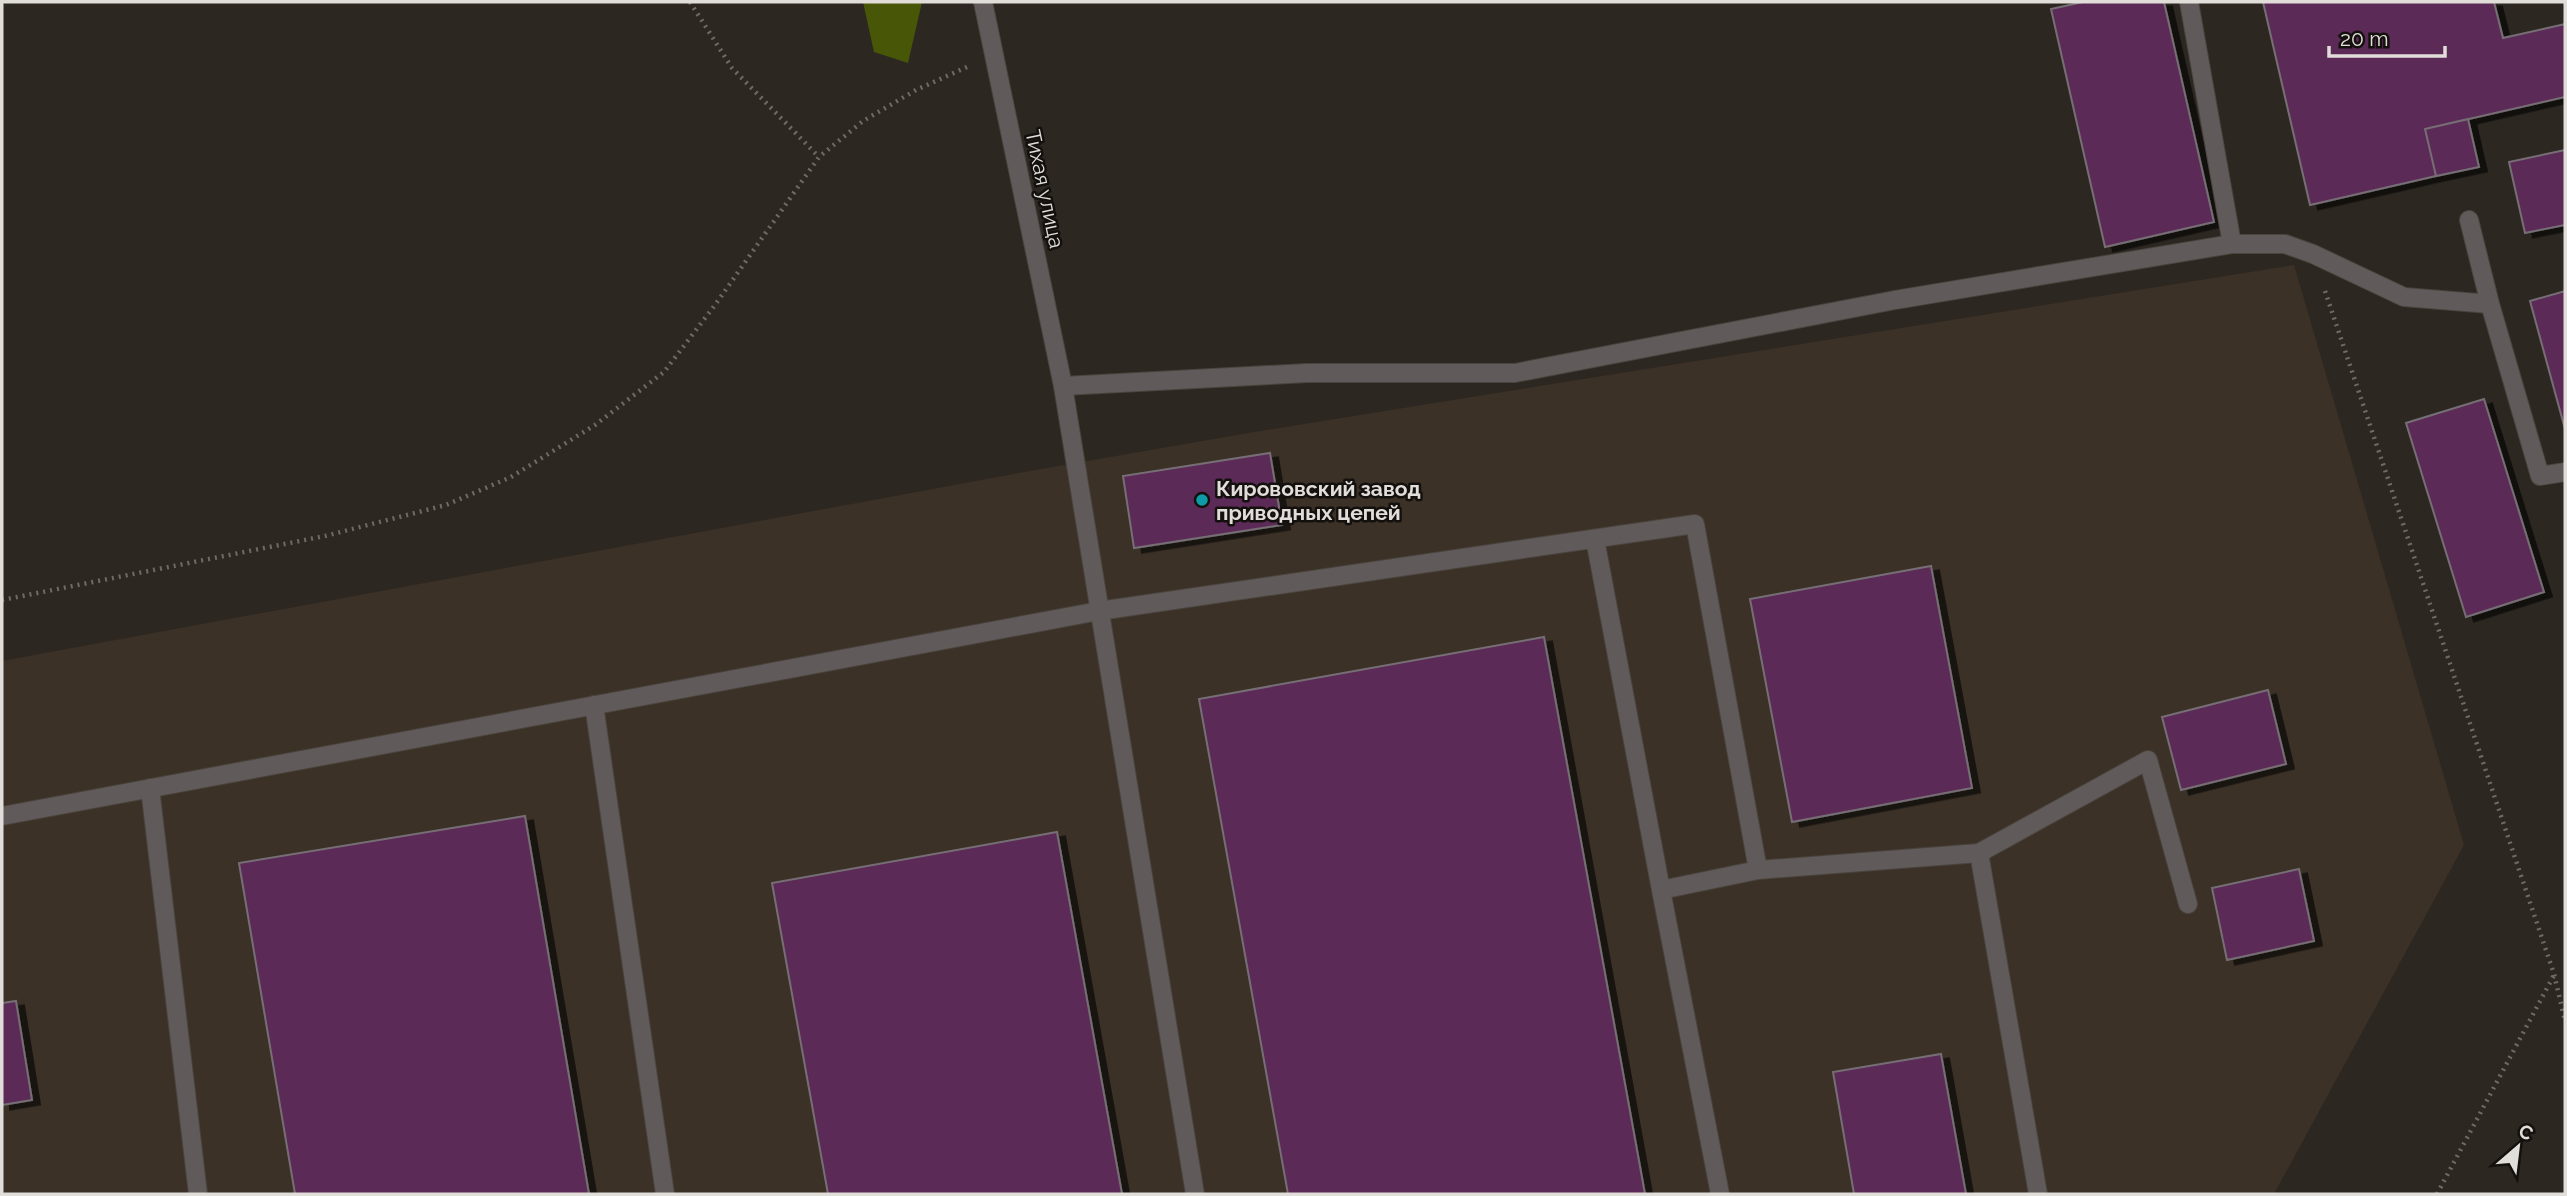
<svg xmlns="http://www.w3.org/2000/svg" width="2567" height="1196" viewBox="0 0 2567 1196" font-family="Raleway,sans-serif">
	<defs>
		<filter id="shadow"><feDropShadow dx="8" dy="4.5" stdDeviation="0" flood-color="#0009"/></filter>
	</defs>
	<rect width="100%" height="100%" fill="#2d2721"/>
	<path fill="#3b3127" d="M2294,265L2464,845L2274,1194H2V661L1041,469L1260,431Z"/>
	<path fill="#485607" d="M863,2H922L908,63L874,52Z"/>
	<path fill="#5c2a57" stroke="#766e74" stroke-width="2" filter="url(#shadow)" d="M2083,2H2164L2214,222L2105,247L2051,9Z
		M2263,2H2494L2503,38L2565,24V97L2425,129L2436,176L2310,205Z
		M2468,119L2479,167L2436,176L2425,129Z
		M2565,150V225L2525,233L2509,162Z
		M2565,291V429L2530,301Z
		M2484,399L2544,592L2466,617L2406,423Z
		M1270,453L1282,525L1134,548L1123,476Z
		M1931,566L1972,788L1792,822L1750,599Z
		M1544,637L1645,1194H1288L1199,699Z
		M2268,690L2286,764L2181,790L2162,717Z
		M525,816L589,1194H295L239,863Z
		M1057,832L1122,1194H828L772,883Z
		M2299,869L2314,941L2227,960L2212,888Z
		M16,1001L32,1100L2,1105V1003Z
		M1941,1054L1966,1194H1854L1833,1072Z"/>
	<g fill="none" stroke-linecap="round" stroke-linejoin="round">
		<g stroke="#4a443e" stroke-width="20">
			<path id="service" d="M2189,2L2232,244
				M2469,220L2490,304
				M1595,539L1661,890
				M594,705L665,1194
				M150,788L198,1194
				M2,816L1099,611L1695,524L1758,870
				M1979,853L2038,1194
				M1195,1194L1063,386L1307,373H1515L1895,300L2232,244H2285L2313,254L2404,297L2490,304L2540,476L2565,472
				M1720,1194L1661,890L1758,870L1979,853L2148,760L2188,904"/>
		</g>
		<g stroke="#4a443e" stroke-width="20">
			<path id="minor" d="M983,2L1063,386"/>
		</g>
		<path stroke="#706a65" stroke-width="4.5" stroke-dasharray="2 5" stroke-linecap="butt" d="M690,2L732,68L819,157
			M2325,291L2554,974L2565,1021
			M2,600L325,536L446,505L511,477L595,425L664,372L715,305L819,157L863,121L916,90L967,67
			M2437,1194L2554,975"/>
		<use href="#service" stroke="#605b5a" stroke-width="18"/>
		<use href="#minor" stroke="#605b5a" stroke-width="18"/>
	</g>
	<circle fill="#0f9aa8" stroke="#13100e" stroke-width="2.5" cx="1202" cy="500" r="7"/>
	<g text-anchor="middle" dominant-baseline="central" stroke-width="5" stroke-linejoin="round" paint-order="stroke">
		<g font-size="21" fill="#e1ddd9" stroke="#13100e">
			<text transform="translate(1045 189) rotate(78)">Тихая улица</text>
		</g>
		<g font-size="21" font-weight="bold" fill="#e1ddd9" stroke="#13100e" text-anchor="start">
			<text x="1216" y="488">Кирововский завод<tspan x="1216" dy="24">приводных цепей</tspan></text>
		</g>
	</g>
	<rect width="2567" height="1196" fill="none" stroke="#e1ddd9" stroke-width="7"/>
	<g transform="translate(2518 1147) rotate(28)" stroke="#13100e" stroke-width="5" paint-order="stroke">
	<path d="M0-5L12 26L0 18L-12 26Z" fill="#e1ddd9"/>
	<text y="-10" font-size="19" font-weight="bold" text-anchor="middle" fill="#e1ddd9">С</text>
	</g>
	<path d="M2329 46v10h116v-10" fill="none" stroke="#e1ddd9" stroke-width="3.5"/>
	<text x="2340" y="46" font-size="21" fill="#e1ddd9" stroke="#13100e" stroke-width="5" paint-order="stroke">20 m</text>
</svg>
